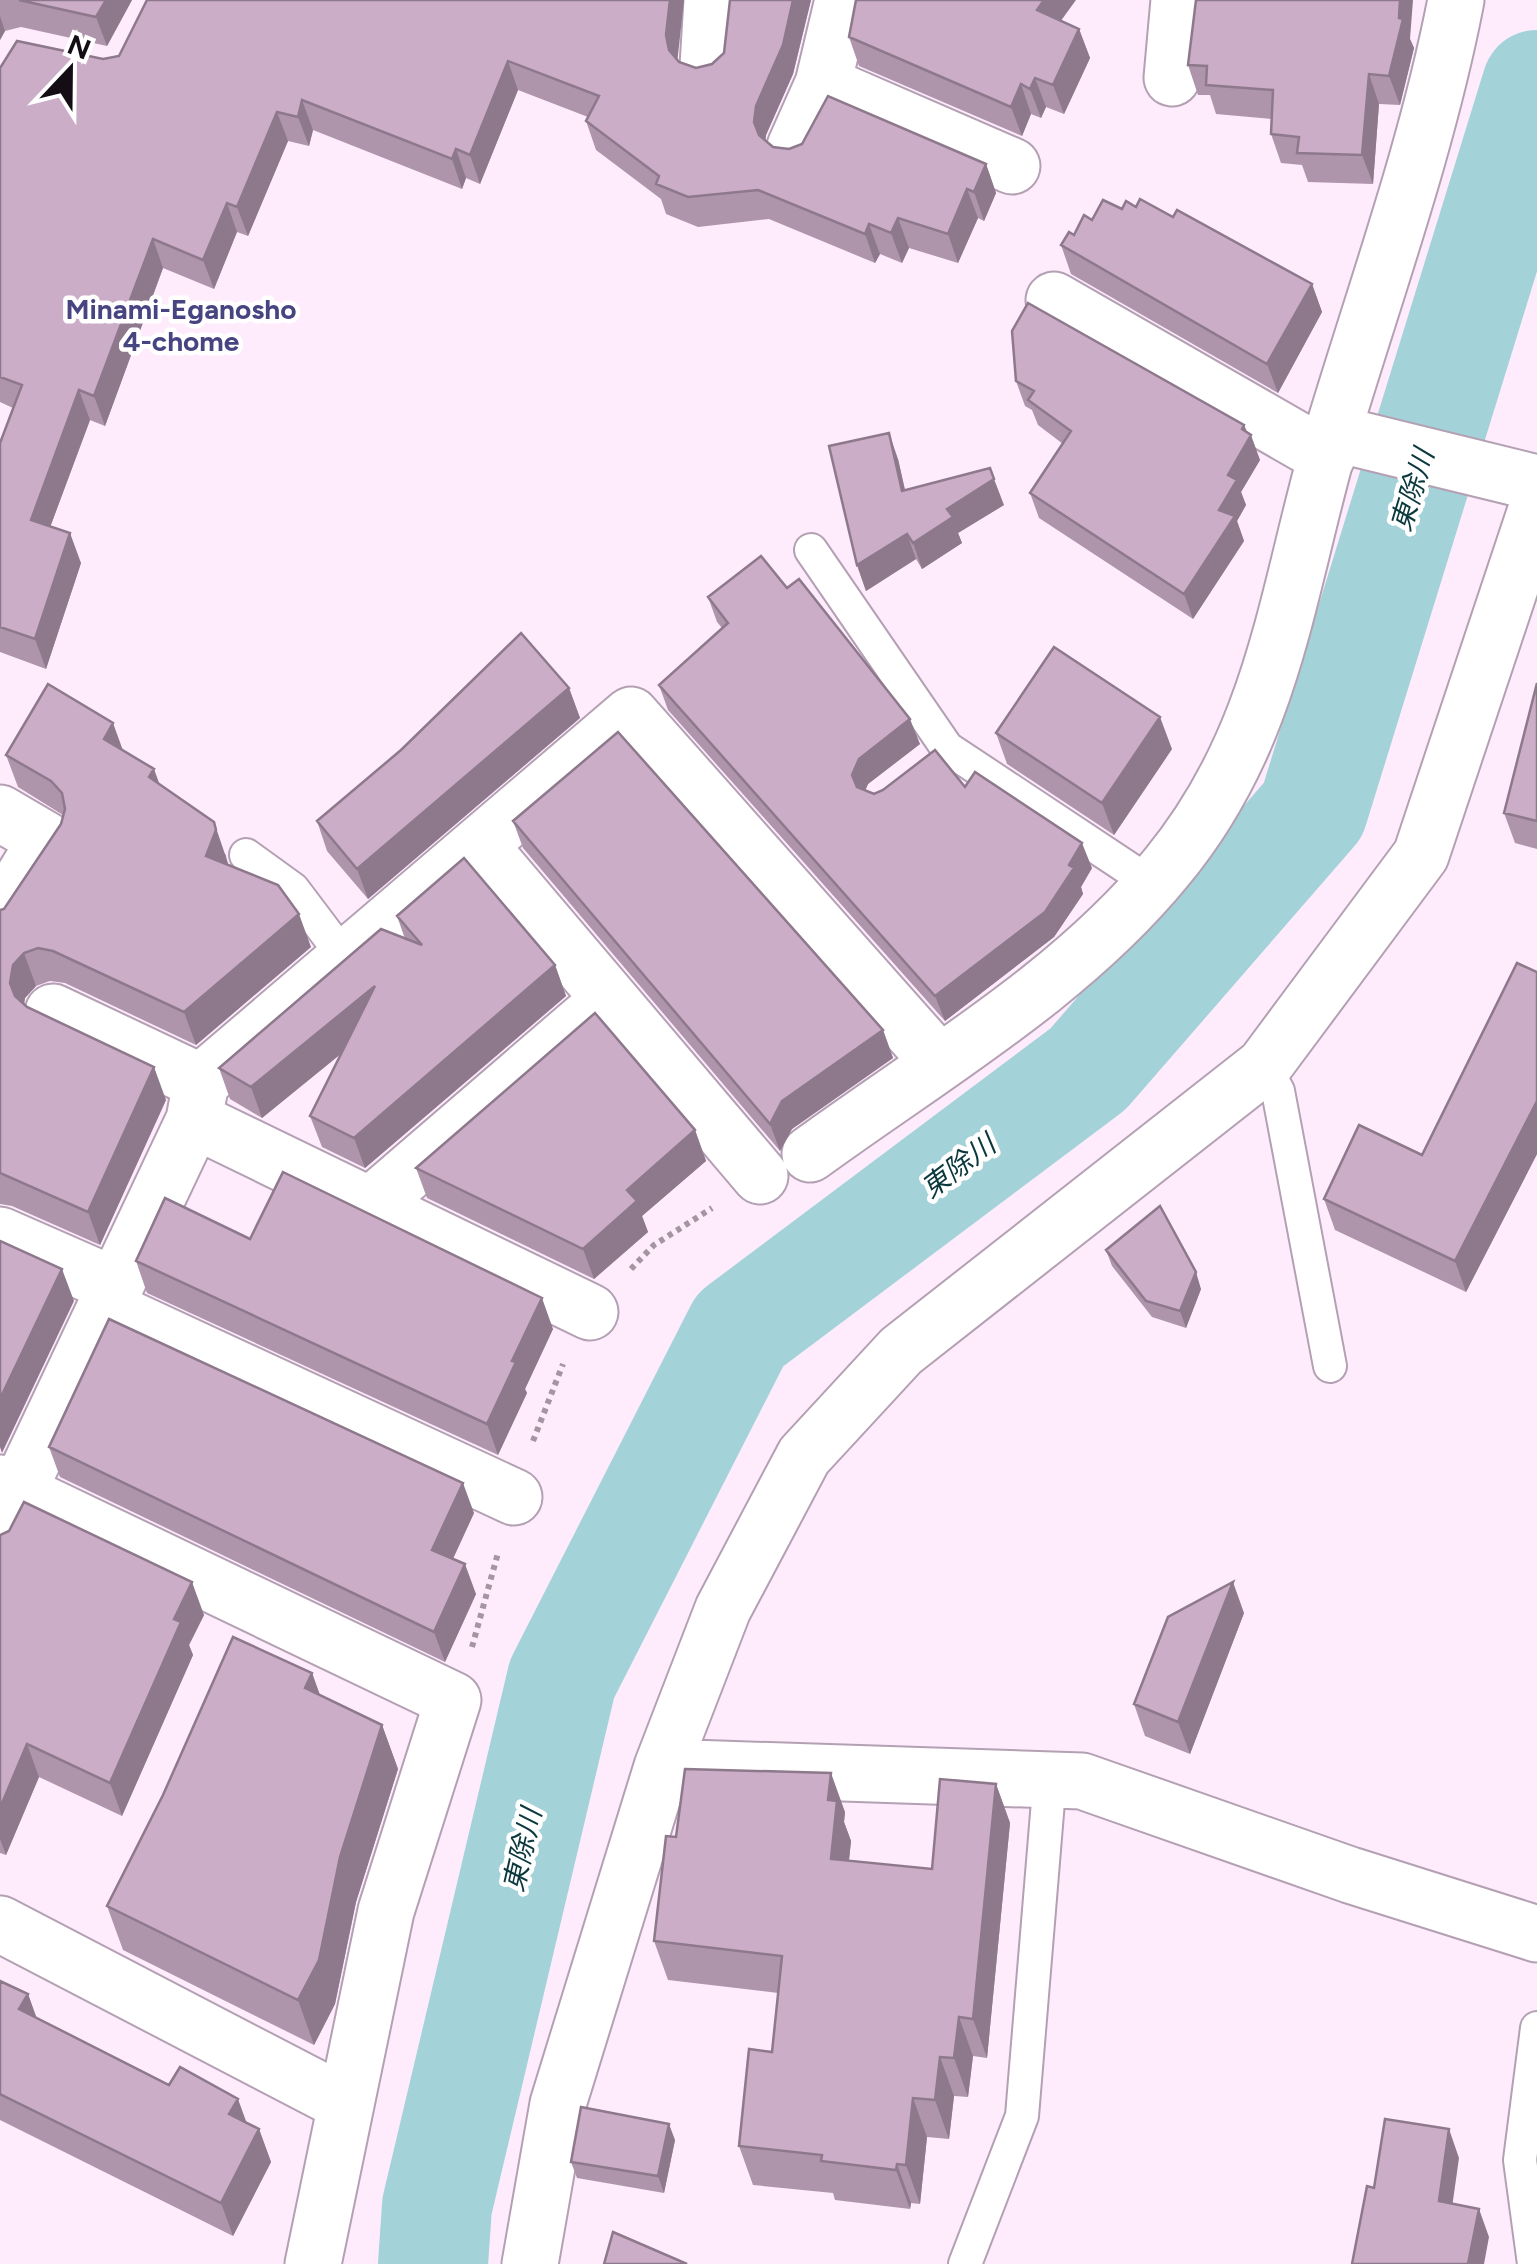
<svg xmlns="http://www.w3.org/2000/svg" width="1537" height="2264" viewBox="0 0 1537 2264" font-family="Figtree,'Noto Sans JP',sans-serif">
	<rect width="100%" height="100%" fill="#feecfd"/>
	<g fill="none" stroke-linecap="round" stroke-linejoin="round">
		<path stroke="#a3d2d8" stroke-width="110" d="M433,2264L437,2206L562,1679L740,1330L1088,1069L1313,810L1537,85"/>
		<g stroke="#b4a0b3" stroke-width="36">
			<path id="service" d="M811,550L947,748L1152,884
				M246,855L293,889L345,958
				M1264,1066L1278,1091L1330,1366
				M965,2264L1022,2116L1050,1777
				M1534,2264L1520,2160L1537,2028"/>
		</g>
		<g stroke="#b4a0b3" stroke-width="59">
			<path id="minor" d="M708,66L712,0
				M1172,78L1179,0
				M823,84L1012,166
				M795,147L823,84L843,0
				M1054,300L1327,457
				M1333,433L1537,483
				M0,813L46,840L0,915
				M480,846L760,1176
				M53,1012L201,1082
				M194,1120L590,1312
				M810,1154C932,1065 1071,985 1167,867C1277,734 1287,586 1334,428C1377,286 1428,145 1456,0
				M373,1203L609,1000
				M0,1235L114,1285
				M106,1308L514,1497
				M0,1483L453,1700L386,1911L313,2264
				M0,1541L18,1492L194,1120L201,1082L631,715L938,1061
				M662,1767L1082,1781L1350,1875L1537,1934
				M0,1924L346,2104
				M530,2264L558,2104L662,1767L723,1609L804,1456L901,1351L1264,1066L1421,855L1537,507"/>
		</g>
		<path stroke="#a395a2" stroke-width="6" stroke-dasharray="5 5" stroke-linecap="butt" d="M631,1269L654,1245L712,1208
			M533,1441L563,1364
			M472,1647L498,1553"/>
		<use href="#service" stroke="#fff" stroke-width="32"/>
		<use href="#minor" stroke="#fff" stroke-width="55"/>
	</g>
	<path fill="#af95ac" d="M0,0H132L107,46L21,27L5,31L0,40Z
		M730,0H811L793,74L766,135L765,141L773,147L986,164L996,193L984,221L978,218L958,263L909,248L902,263L880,254L875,263L769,219L698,227L666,214L661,199L596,150L586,121L588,117L518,90L480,184L466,178L462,189L313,130L309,146L288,141L248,236L237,232L214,289L163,268L105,426L90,420L50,527L81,563L46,669L0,652V443L13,408L0,402V68L103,59L677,60L679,62L696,68L712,64L724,53Z
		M1061,21L1079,29L1090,58L1064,114L1046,107L1041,118L1031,114L1022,136L859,66L849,37Z
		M1410,39L1414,48L1400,105L1379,104L1373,184L1308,182L1302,165L1281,163L1271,134L1272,119L1216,114L1210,95H1198L1188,65Z
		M1136,207L1173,217L1312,284L1322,312L1278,393L1071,274L1061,245L1092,220L1122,209Z
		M1016,381L1244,425L1260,460L1241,492L1246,505L1237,521L1244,541L1193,619L1039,518L1030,493L1063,444L1038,425L1032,410L1025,406Z
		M898,459L905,490L1004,505L958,533L962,543L922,569L916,559L866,591L857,565Z
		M787,588L920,744L868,784L865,790L874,794L965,787L1092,868L1081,887L1083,894L1054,937L945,1021L668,710L659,685L722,628L717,622L708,597Z
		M1537,683V849L1515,843L1504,813Z
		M569,688L580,718L368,899L327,851L317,821Z
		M996,733L1172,749L1114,835L1007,764Z
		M123,750L159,784L226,855L227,865L311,947L196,1045L65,983L50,981L36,986L25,998L24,1004L166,1100L100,1245L12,1206L0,1204V910L4,909L61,824L63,815L18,787L6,755Z
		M513,821L883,1030L893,1058L792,1129L780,1151L523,848Z
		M397,916L555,965L566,996L365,1168L322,1147L310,1116L342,1053L262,1118L230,1099L219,1068L405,939Z
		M1537,972V1154L1466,1292L1335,1230L1324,1199L1422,1155Z
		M695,1130L706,1161L642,1216L648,1232L594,1279L427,1198L416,1168Z
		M250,1239L553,1329L525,1389L527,1393L498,1455L147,1293L136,1261Z
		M1106,1250L1201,1289L1186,1328L1152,1317L1112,1266Z
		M49,1447L474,1513L453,1559L476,1594L445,1662L60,1477Z
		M0,1535L204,1615L189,1645L193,1655L122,1816L39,1777L6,1855L0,1853Z
		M1244,1613L1190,1754L1145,1736L1134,1704Z
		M312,1673L320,1695L382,1725L398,1769L356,1902L335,2004L314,2045L123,1950L107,1906Z
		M996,1784L1010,1823L987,2058L973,2056L968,2097L954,2096L949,2139L927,2137L920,2204L911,2203L910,2209L835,2200L833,2193L753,2185L739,2146L772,2052L778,1993L668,1980L654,1941L676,1837L845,1812L844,1822L851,1841L849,1860L932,1869Z
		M0,1981L28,1994L36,2018L259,2129L271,2162L233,2236L0,2120Z
		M675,2140L664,2193L577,2178L571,2162Z"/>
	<path fill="#8e798c" d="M106,0H132L107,46L96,17Z
		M670,0H684L677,64L669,50L666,35Z
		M793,0H811L793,74L766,135L764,151L754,122L756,106Z
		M1044,0H1076L1047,40L1037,10Z
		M1400,0H1413L1410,39L1414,48L1400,105L1389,76L1399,18Z
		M0,16L5,31L0,40Z
		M1079,29L1090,58L1064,114L1053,85Z
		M508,61L518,90L480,184L470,155Z
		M1369,74L1379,104L1373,184L1362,155Z
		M1035,78L1046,107L1041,118L1030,89Z
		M1021,84L1031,114L1022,136L1011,107Z
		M302,100L313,130L309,146L298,117Z
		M277,112L288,141L248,236L237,207Z
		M456,149L466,178L462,189L452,159Z
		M986,164L996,193L984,221L974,192Z
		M967,189L978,218L958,263L948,234Z
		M227,203L237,232L214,289L203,260Z
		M898,218L909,248L902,263L891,233Z
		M869,224L880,254L875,263L865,234Z
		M153,239L163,268L105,426L94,396Z
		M1312,284L1322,312L1278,393L1267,364Z
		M79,390L90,420L42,549L31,520Z
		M1244,425L1249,438L1251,435L1260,460L1241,492L1246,505L1237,521L1244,541L1193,619L1184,594L1219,510L1228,475Z
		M889,433L898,459L911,517L902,491Z
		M994,479L1004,505L958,533L962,543L922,569L913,543L947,509Z
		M70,533L81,563L46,669L35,639Z
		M907,534L916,559L866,591L857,565Z
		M569,688L580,718L368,899L357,869Z
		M1160,717L1172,749L1114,835L1102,803Z
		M910,719L920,744L868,784L861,801L852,775L859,759Z
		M113,723L125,756L104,739Z
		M154,769L166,802L149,777Z
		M214,822L228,863L217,889L206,856Z
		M1082,843L1092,868L1081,887L1083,894L1054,937L945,1021L935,996L1069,865Z
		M299,914L311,947L196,1045L184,1012Z
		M24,953L36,986L25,998L22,1016L10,983L13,965Z
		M555,965L566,996L365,1168L354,1138Z
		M375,986L386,1017L262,1118L251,1087Z
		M883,1030L893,1058L792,1129L780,1151L770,1124L782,1101Z
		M154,1067L166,1100L100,1245L88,1212Z
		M1537,1101V1154L1466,1292L1455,1261Z
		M695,1130L706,1161L642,1216L648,1232L594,1279L583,1249L627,1190Z
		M62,1269L74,1301L2,1453L0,1447V1399Z
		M1196,1272L1201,1289L1186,1328L1180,1311Z
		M542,1298L553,1329L525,1389L527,1393L498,1455L487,1424L512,1361Z
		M463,1483L474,1513L443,1580L432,1550Z
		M465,1564L476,1594L445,1662L434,1632Z
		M192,1582L204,1615L189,1645L193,1655L122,1816L110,1783L174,1619Z
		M1233,1582L1244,1613L1190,1754L1178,1722Z
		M312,1673L328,1718L305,1688Z
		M382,1725L398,1769L356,1902L335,2004L314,2045L298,2000L340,1857Z
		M27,1744L39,1777L6,1855L0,1839V1808Z
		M831,1773L845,1812L844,1822L851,1841L845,1898L831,1859L828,1800Z
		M996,1784L1010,1823L987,2058L973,2019Z
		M28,1994L40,2027L19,2009Z
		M959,2017L973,2056L968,2097L954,2058Z
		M940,2057L954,2096L949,2139L935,2100Z
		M913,2098L927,2137L920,2204L906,2165Z
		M238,2099L250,2132L229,2114Z
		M669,2124L675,2140L664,2193L658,2176Z
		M259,2129L271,2162L233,2236L221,2203Z
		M1449,2129L1459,2158L1449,2229L1439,2201Z
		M897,2164L911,2203L910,2209L896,2170Z
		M1479,2209L1489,2237L1484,2264H1468Z"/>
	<path fill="#cbadc8" stroke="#8e798c" stroke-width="2.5" d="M19,0H106L96,17Z
		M147,0H670L666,35L669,50L679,62L696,68L712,64L724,53L730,0H793L783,45L756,106L754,122L759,135L773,147L789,149L802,144L828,96L986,164L974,192L967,189L948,234L898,218L891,233L869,224L865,234L758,190L688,197L656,184L659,176L586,121L599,96L508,61L470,155L456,149L452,159L302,100L298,117L277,112L237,207L227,203L203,260L153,239L94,396L79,390L31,520L70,533L35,639L0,627V443L22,385L0,377V68L17,41L103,59L119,56Z
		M856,0H1044L1037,10L1079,29L1053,85L1035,78L1030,89L1021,84L1011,107L849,37Z
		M1196,0H1400L1399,18L1403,19L1389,76L1369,74L1362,155L1297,153L1299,137L1271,134L1273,90L1206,85L1207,66L1188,65Z
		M1140,199L1173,217L1177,210L1312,284L1267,364L1061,245L1069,232L1074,235L1084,215L1092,220L1103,200L1122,209L1126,201L1136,207Z
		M1028,303L1244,425L1242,429L1251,435L1228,475L1237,480L1219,510L1235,516L1184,594L1030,493L1071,431L1028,400L1034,391L1016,381L1012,331Z
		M889,433L902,491L990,468L994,479L947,509L953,517L913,543L907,534L857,565L829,446Z
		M761,556L787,588L799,579L910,719L859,759L852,775L857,787L874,794L883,790L935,750L965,787L975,772L1082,843L1069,865L1074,868L1045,912L935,996L659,685L728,623L708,597Z
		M521,633L569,688L357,869L317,821L401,750Z
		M1054,647L1160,717L1102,803L996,733Z
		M1537,683V821L1504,813Z
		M48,684L113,723L104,739L154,769L149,777L214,822L216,830L206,856L278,885L299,914L184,1012L53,951L38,948L24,953L13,965L10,983L15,996L27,1007L154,1067L88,1212L0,1173V910L4,909L61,824L65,809L62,793L51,781L6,755Z
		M618,732L883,1030L782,1101L770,1124L513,821Z
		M464,858L555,965L354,1138L310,1116L375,986L251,1087L219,1068L381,929L422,945L397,916Z
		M1517,963L1537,972V1101L1455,1261L1324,1199L1359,1125L1422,1155Z
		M595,1013L695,1130L627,1190L637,1201L583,1249L416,1168Z
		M283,1172L542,1298L512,1361L516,1362L487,1424L136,1261L165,1198L250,1239Z
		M1160,1206L1196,1272L1180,1311L1146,1301L1106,1250Z
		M0,1241L62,1269L0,1399Z
		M109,1319L463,1483L432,1550L465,1564L434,1632L49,1447Z
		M24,1502L192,1582L174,1619L181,1622L110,1783L27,1744L0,1808V1535L9,1531Z
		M1233,1582L1178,1722L1134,1704L1168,1617Z
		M233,1637L312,1673L305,1688L382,1725L340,1857L319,1960L298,2000L107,1906L163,1795Z
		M685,1769L831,1773L828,1800L837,1801L831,1859L932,1869L940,1779L996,1784L973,2019L959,2017L954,2058L940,2057L935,2100L913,2098L906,2165L897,2164L896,2170L821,2161L822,2155L739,2146L749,2049L772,2052L782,1956L654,1941L666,1836L676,1837Z
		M0,1981L28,1994L19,2009L169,2085L180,2067L238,2099L229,2114L259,2129L221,2203L0,2094Z
		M581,2107L669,2124L658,2176L571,2162Z
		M1385,2119L1449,2129L1439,2201L1479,2209L1468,2264H1352L1367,2186L1374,2188Z
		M613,2232L687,2264H604Z"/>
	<g text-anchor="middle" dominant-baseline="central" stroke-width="9" stroke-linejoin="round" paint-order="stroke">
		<g font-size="28" font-weight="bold" fill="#474482" stroke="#fff">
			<text x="181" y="309">Minami-Eganosho<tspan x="181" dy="32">4-chome</tspan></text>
		</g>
		<g font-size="28" font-style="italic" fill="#0a383d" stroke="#fff">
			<text transform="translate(1412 490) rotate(-73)">東除川</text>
			<text transform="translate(958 1166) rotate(-37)">東除川</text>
			<text transform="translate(522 1850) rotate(-77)">東除川</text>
		</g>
	</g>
	<g transform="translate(70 70) rotate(22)" stroke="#ffffff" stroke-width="8" paint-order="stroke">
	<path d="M0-8L18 38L0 25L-18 38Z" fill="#140d14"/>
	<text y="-15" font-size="28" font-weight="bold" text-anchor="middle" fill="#140d14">N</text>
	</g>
</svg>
